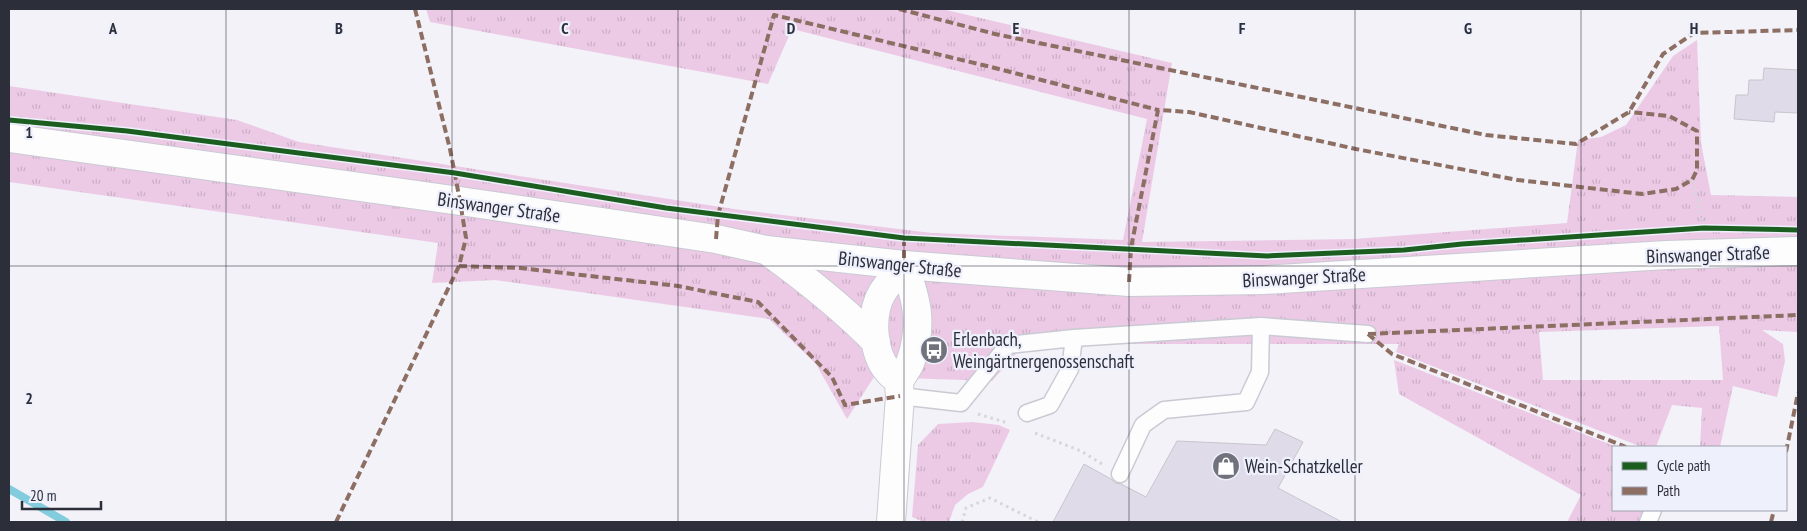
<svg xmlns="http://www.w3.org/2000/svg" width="1807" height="531" viewBox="0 0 1807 531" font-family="'PT Sans Narrow',sans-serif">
	<defs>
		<pattern id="grass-tufts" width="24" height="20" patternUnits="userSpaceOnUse" patternTransform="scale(1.25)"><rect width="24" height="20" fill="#eccae6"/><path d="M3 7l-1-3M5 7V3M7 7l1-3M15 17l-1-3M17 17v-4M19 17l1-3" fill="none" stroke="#cbaec6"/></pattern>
	</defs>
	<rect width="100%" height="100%" fill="#f2f2f8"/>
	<path fill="url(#grass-tufts)" fill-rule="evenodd" d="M426,9H942L1172,63L1142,242L1354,239L1567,223L1578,140L1601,137L1626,125L1673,56L1697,40L1701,143L1711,195L1798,197V332L1762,330L1783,344L1785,361L1777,397L1733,386L1720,447H1700L1702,408L1672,405L1656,447H1642L1396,352L1399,344H1025L992,381L874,377L847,419L816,364L769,319L495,280L432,283L438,243L9,182V86L237,120L299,142L734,209L932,233L1123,240L1147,119L792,29L768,84L430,22ZM1719,326L1723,380H1543L1539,332Z
		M1394,360L1617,447H1613V510H1645L1640,522H1567L1581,495L1399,394Z
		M972,422L999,425L1010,430L983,487L968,494L955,505L949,522H924L912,517L918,445L938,424Z"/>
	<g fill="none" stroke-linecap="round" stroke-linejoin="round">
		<path stroke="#83ccdd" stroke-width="8" d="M9,489L66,522"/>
	</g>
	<path fill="#e0dbe9" stroke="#c8c5cd" d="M1764,68L1798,70V113L1775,112L1774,122L1734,119L1736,95H1748L1749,80H1763Z
		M1275,429L1303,442L1278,488L1342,522H1053L1084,464L1111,479L1115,483L1121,484L1146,497L1177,441L1266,445Z"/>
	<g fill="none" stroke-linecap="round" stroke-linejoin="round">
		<g stroke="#c9cad3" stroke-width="19">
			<path id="service" d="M900,396L961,403L1008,345L1074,338L1261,326L1368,334
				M1027,413L1050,405L1070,369L1074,338
				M1120,474L1143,425L1164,410L1246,402L1260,372L1261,326
				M1648,522L1653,510"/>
		</g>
		<g stroke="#c9cad3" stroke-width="30">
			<path id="minor" d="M766,250C805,278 842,307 876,342
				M899,381C896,378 891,375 888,371C872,353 870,313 882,293C888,283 897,274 904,265
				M891,522L900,396C900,392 898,385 900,381C902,374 909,368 911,360C923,324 917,300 904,265"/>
		</g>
		<g stroke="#c9cad3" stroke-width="30">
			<path id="secondary" d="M9,138L460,201L716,239L766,250L904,265L1129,282L1264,280L1666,255L1798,251"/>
		</g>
		<path stroke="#d6d6d8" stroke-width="3" stroke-dasharray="2.5 4" stroke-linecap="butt" d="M1692,180L1704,227
			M978,414L1008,423
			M1035,433L1081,451L1102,464
			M962,522L966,508L990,498L1038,522"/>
		<use href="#service" stroke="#fdfdfe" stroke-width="16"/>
		<use href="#minor" stroke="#fdfdfe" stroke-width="28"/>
		<use href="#secondary" stroke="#fdfdfe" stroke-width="28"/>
		<path stroke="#8d6e63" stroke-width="4" stroke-dasharray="8 4" stroke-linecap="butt" d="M899,9L995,34L1486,135L1576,144L1629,112L1663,54L1694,33L1798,30
			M904,238V265
			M716,239L718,215L774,15L991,67L1158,110
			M459,266L520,268L678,286L758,302L832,377L845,405L900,396
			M1129,282L1131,248L1158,110L1189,112L1356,149L1518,180L1642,194L1676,189L1692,180L1697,170V131L1669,116L1629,112
			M1368,334L1798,315
			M1368,334L1392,354L1626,447
			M1786,452L1798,393
			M336,522L459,266L466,238L460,201L450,149L415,9
			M1771,522L1774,510"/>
		<g stroke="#eef0fc" stroke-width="8">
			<path id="cycleway" d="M9,120L127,131L455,173L666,208L904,238L1267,256L1404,250L1462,244L1704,228L1798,230"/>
		</g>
		<use href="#cycleway" stroke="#1b5e20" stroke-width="5"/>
	</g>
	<path fill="none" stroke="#2c2e3a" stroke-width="1" stroke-opacity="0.55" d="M226,9V522M452,9V522M678,9V522M904,9V522M1129,9V522M1355,9V522M1581,9V522M9,266H1798"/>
	<defs>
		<g id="bus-disc" transform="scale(1.4375)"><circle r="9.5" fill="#71737c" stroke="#eef0fc"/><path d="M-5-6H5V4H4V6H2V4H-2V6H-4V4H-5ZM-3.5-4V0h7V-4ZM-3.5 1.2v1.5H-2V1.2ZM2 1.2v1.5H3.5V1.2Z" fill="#fff"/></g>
		<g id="shop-disc" transform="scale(1.4375)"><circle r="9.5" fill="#71737c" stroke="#eef0fc"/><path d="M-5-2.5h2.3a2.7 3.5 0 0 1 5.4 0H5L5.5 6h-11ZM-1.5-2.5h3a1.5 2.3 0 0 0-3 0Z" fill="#fff"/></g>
	</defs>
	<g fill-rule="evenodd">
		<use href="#bus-disc" x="934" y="350"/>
		<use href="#shop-disc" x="1226" y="466"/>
	</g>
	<g text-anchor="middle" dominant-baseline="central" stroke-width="4.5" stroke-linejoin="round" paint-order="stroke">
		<g font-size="19" fill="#2c2e3a" stroke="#eef0fc">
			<text transform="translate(499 207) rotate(8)">Binswanger Straße</text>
			<text transform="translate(1708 254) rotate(-2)">Binswanger Straße</text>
			<text transform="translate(900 264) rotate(6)">Binswanger Straße</text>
			<text transform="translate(1304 277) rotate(-3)">Binswanger Straße</text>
		</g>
		<g font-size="19" fill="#2c2e3a" stroke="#eef0fc" text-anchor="start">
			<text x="953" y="339">Erlenbach,<tspan x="953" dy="22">Weingärtnergenossenschaft</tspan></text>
			<text x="1245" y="466">Wein-Schatzkeller</text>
		</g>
	</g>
	<g font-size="16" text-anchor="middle" font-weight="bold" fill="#2c2e3a" stroke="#eef0fc" stroke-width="4.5" stroke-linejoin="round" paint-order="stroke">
		<text x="113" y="34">A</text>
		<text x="339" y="34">B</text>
		<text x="565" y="34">C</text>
		<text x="791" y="34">D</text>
		<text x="1016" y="34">E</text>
		<text x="1242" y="34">F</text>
		<text x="1468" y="34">G</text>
		<text x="1694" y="34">H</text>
		<text x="29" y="138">1</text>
		<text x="29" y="404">2</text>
	</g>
	<rect width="1807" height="531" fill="none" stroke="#2c2e3a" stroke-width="20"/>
	<rect x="1612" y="446" width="175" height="65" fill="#eef0fc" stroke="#a0a2ae"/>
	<rect x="1622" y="462" width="25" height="8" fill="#1b5e20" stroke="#a0a2ae"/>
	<text x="1657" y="471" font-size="15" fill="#2c2e3a">Cycle path</text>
	<rect x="1622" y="487" width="25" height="8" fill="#8d6e63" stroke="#a0a2ae"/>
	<text x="1657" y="496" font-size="15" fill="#2c2e3a">Path</text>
	<path d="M22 501v8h79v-8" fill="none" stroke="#2c2e3a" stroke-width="2.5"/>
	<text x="30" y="501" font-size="15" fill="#2c2e3a" stroke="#eef0fc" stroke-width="4" paint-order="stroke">20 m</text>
</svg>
